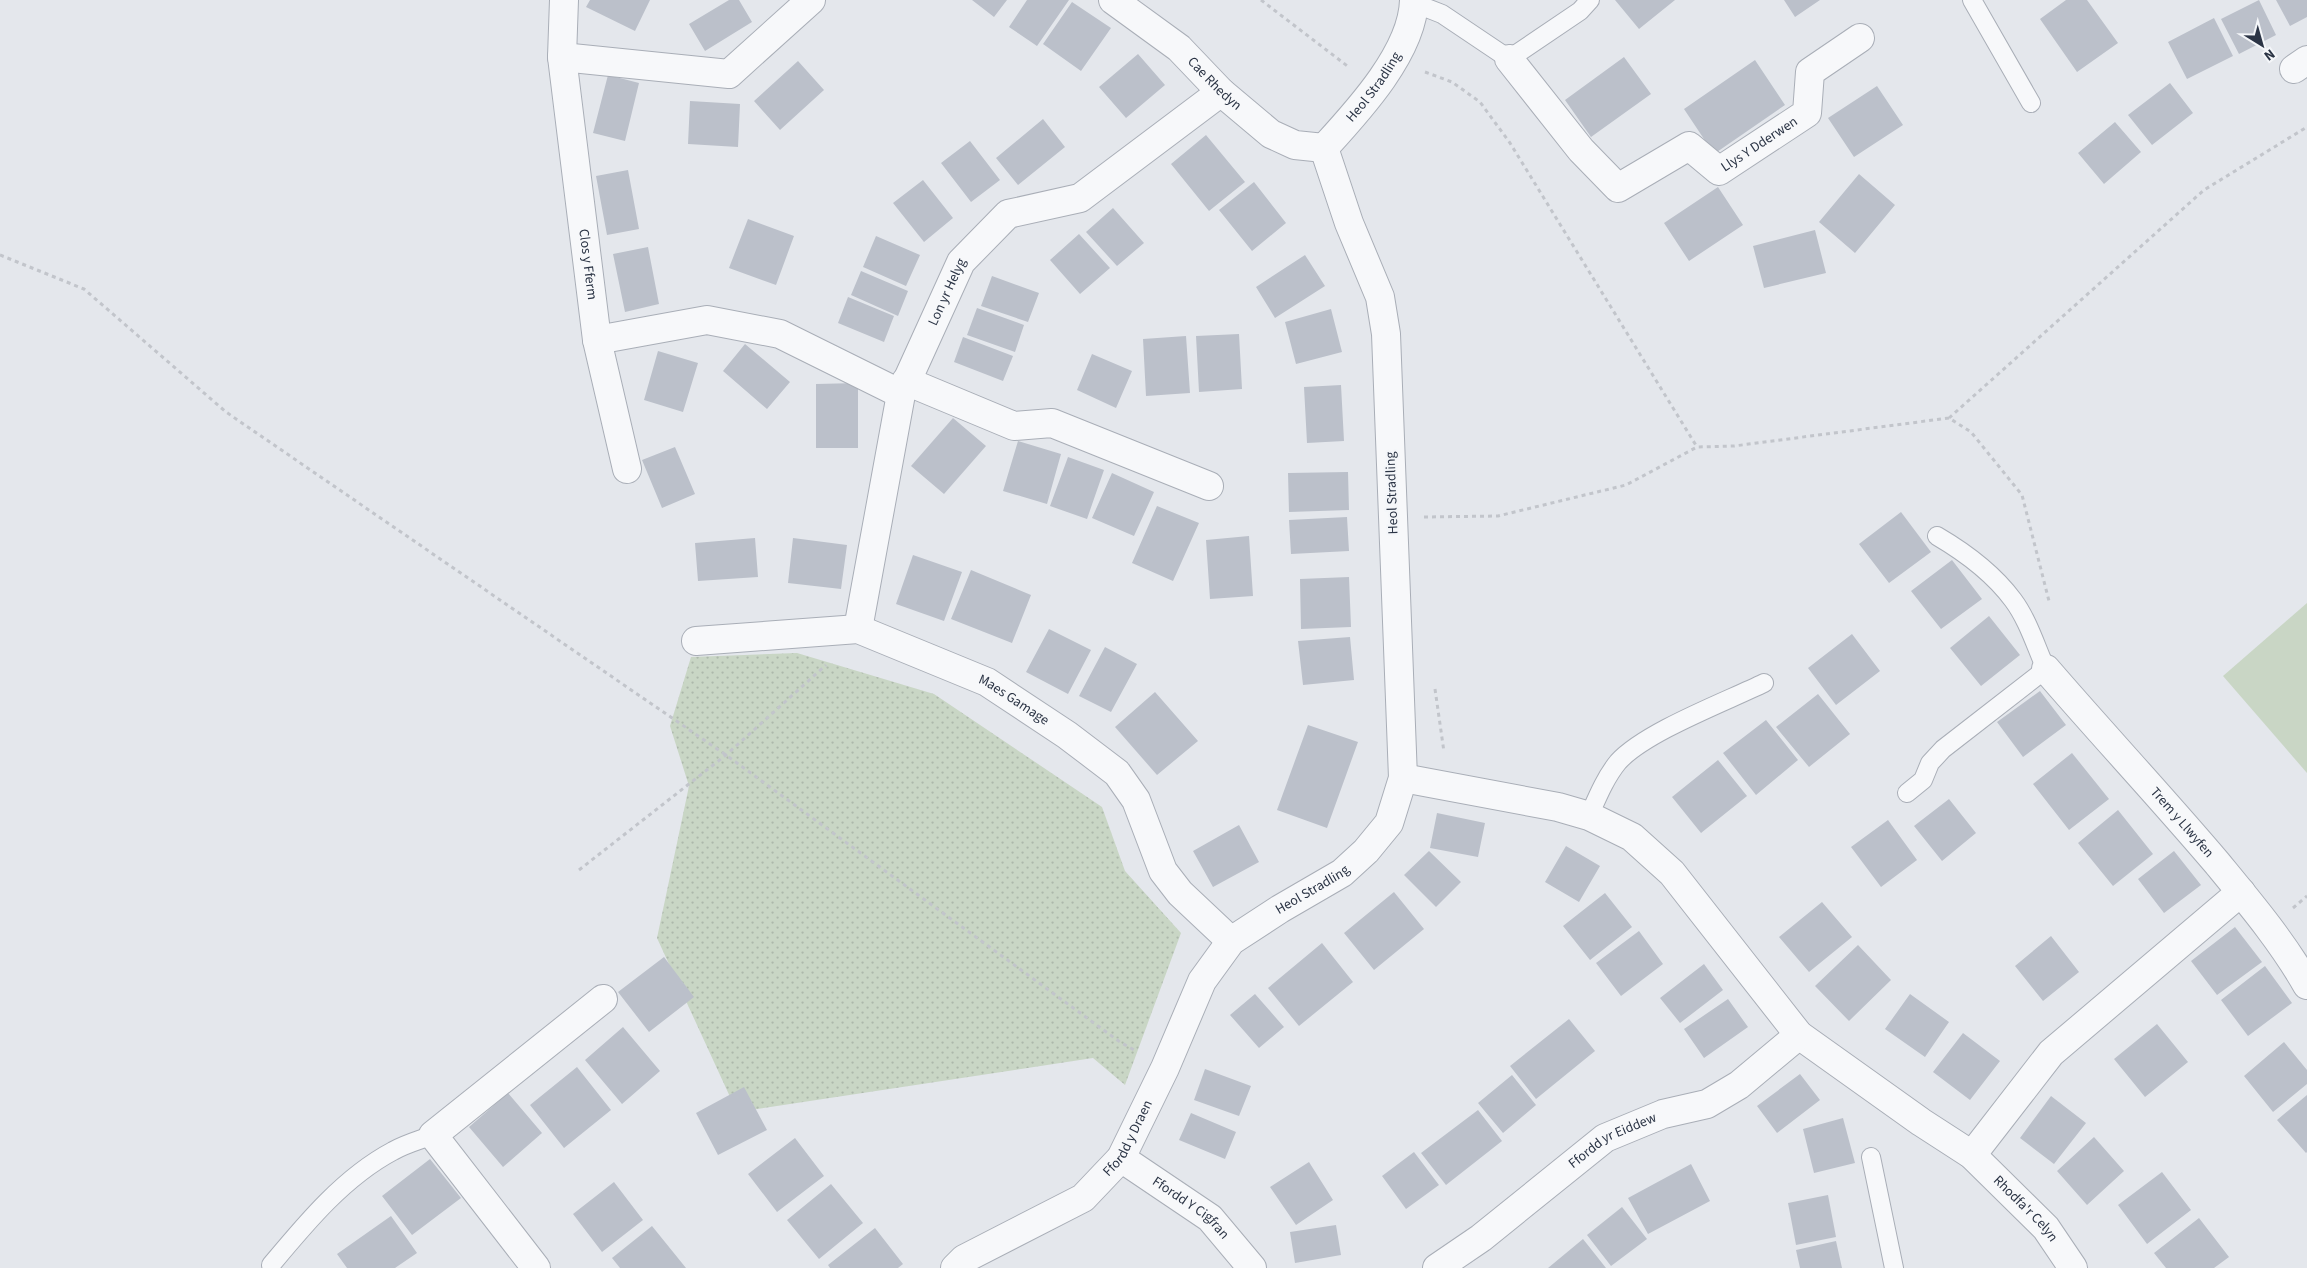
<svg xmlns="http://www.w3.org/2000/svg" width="2307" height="1268" viewBox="0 0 2307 1268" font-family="'Source Sans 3',sans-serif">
	<defs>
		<pattern id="park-dots" width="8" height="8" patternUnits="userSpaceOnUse" patternTransform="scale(1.25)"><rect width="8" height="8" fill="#c9d6c5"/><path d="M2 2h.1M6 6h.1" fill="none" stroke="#adb8ab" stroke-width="1.8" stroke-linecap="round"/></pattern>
	</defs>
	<rect width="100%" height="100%" fill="#e4e7ec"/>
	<path fill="url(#park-dots)" d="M797,653L934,694L1102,807L1125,871L1181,933L1125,1085L1093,1058L737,1112L657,938L689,786L670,726L691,657Z"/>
	<path fill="#c9d6c5" d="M2307,603V773L2223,676Z"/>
	<path fill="#bbc0ca" d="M590,0H650L635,31L586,7Z
		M729,0H739L752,22L705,51L689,24Z
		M972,0H1007L994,17Z
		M1027,0H1069L1037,46L1009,27Z
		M1615,0H1675L1639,29Z
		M1784,0H1820L1795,17Z
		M2066,0H2087L2118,43L2077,72L2040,19Z
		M2259,0L2276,35L2239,54L2221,19Z
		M2276,0H2307V17L2290,26Z
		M1072,2L1111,28L1081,71L1043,44Z
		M2214,18L2233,56L2187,79L2168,42Z
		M1138,54L1165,85L1126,118L1099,87Z
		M1624,57L1651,94L1591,137L1565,100Z
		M1755,60L1785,105L1714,154L1684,109Z
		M798,61L824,90L780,130L754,101Z
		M608,75L639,83L625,141L593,133Z
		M2170,83L2193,113L2152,145L2128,115Z
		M1877,86L1903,125L1854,157L1828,118Z
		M690,101L740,104L738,147L688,144Z
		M1043,119L1065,147L1018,185L996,158Z
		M2115,122L2141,152L2104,184L2078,153Z
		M1206,135L1245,182L1209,211L1171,164Z
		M970,141L1000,180L971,202L941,163Z
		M628,170L639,229L607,235L596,176Z
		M1859,174L1895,205L1855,253L1819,222Z
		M923,180L953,218L924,242L893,203Z
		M1254,182L1286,223L1252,251L1219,210Z
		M1718,187L1743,225L1689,261L1664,223Z
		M1113,208L1144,243L1117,266L1086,232Z
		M748,219L794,236L776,285L729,268Z
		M1815,230L1826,273L1764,288L1753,246Z
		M1079,234L1110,268L1080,294L1050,260Z
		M876,236L920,255L906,286L863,267Z
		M648,247L659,304L625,312L613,254Z
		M1305,255L1325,286L1275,318L1256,287Z
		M861,271L908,291L898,316L851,295Z
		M992,276L1039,293L1028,322L981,306Z
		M848,297L894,316L884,342L838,323Z
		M977,308L1024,325L1015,352L967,335Z
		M1331,309L1342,352L1296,364L1285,322Z
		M1239,334L1242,389L1199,392L1196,336Z
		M1186,336L1190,393L1146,396L1143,339Z
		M963,337L1013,356L1003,381L954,362Z
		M745,344L790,382L767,409L723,371Z
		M658,351L698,363L683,412L644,400Z
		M1092,354L1132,371L1116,408L1077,390Z
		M858,383V448H816V384Z
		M1341,385L1344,441L1307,443L1304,387Z
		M953,418L986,446L944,494L911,466Z
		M1018,441L1061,454L1047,504L1003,491Z
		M675,447L695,494L662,508L642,460Z
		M1068,457L1104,470L1087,519L1050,506Z
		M1348,472L1349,510L1289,512L1288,473Z
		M1112,473L1154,492L1134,536L1092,518Z
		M1157,506L1199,523L1173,581L1132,563Z
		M1901,512L1931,552L1889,583L1859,544Z
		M1347,517L1349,551L1291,554L1289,520Z
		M1249,536L1253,596L1210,599L1206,540Z
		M755,538L758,577L698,581L695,543Z
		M793,538L847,545L841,589L788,583Z
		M913,555L962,572L944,621L896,604Z
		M1952,560L1982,599L1941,629L1911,591Z
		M971,570L1031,595L1012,643L951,619Z
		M1349,577L1351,627L1301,629L1300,579Z
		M1989,616L2020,655L1981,686L1950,648Z
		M1049,629L1091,650L1068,694L1026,672Z
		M1852,634L1880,671L1836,705L1808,668Z
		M1350,637L1354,680L1303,685L1298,641Z
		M1105,647L1137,664L1111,712L1079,696Z
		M2040,691L2066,725L2023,757L1997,722Z
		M1155,692L1198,741L1157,775L1115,727Z
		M1818,694L1850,734L1809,767L1776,727Z
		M1766,720L1798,760L1756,795L1723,753Z
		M1308,725L1358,742L1327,828L1277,810Z
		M2072,753L2109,799L2069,830L2033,784Z
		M1718,760L1747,796L1701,833L1672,797Z
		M1949,799L1976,833L1942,861L1914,826Z
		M2118,810L2153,854L2113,886L2078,843Z
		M1437,813L1485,823L1478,857L1430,848Z
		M1888,820L1917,860L1881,887L1851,847Z
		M1239,825L1259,862L1213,887L1193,851Z
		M1566,846L1600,866L1579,902L1545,882Z
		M1429,851L1461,882L1436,907L1404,875Z
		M2174,851L2201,885L2164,913L2138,879Z
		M1394,892L1424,929L1374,970L1344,933Z
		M1605,893L1632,927L1590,960L1563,926Z
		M1822,902L1852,937L1809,972L1779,937Z
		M2235,927L2262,962L2217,995L2191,961Z
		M1639,931L1663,964L1621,996L1596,963Z
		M2051,936L2079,972L2043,1001L2015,966Z
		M1322,943L1353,982L1299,1026L1268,988Z
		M1858,945L1891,980L1849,1021L1815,986Z
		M664,957L694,997L649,1032L618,992Z
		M1704,964L1723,990L1680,1023L1660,998Z
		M2265,966L2292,1003L2248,1036L2221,1000Z
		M1255,994L1284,1027L1259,1048L1230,1015Z
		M1910,994L1949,1022L1925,1057L1885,1029Z
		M1728,999L1748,1027L1704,1058L1684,1029Z
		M1569,1019L1595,1051L1536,1099L1510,1066Z
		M2157,1024L2188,1062L2145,1097L2114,1059Z
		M623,1027L660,1071L622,1104L585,1060Z
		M1963,1033L2000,1061L1970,1100L1933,1072Z
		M2284,1042L2307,1070V1084L2273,1112L2244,1076Z
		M577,1067L611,1110L564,1148L530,1105Z
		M1205,1069L1251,1086L1239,1116L1194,1100Z
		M1800,1074L1820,1100L1777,1133L1757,1106Z
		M1512,1075L1536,1105L1503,1133L1478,1103Z
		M744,1087L767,1130L718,1155L696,1113Z
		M508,1093L542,1133L503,1167L469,1127Z
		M2307,1095V1152L2306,1153L2277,1120Z
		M2051,1096L2086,1123L2054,1164L2020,1138Z
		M1478,1110L1502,1141L1446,1185L1421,1153Z
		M1191,1113L1236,1132L1225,1159L1179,1140Z
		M1843,1118L1855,1163L1814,1173L1803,1129Z
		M2094,1137L2124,1171L2087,1205L2057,1171Z
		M795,1138L824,1176L777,1212L748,1174Z
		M1414,1152L1439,1185L1406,1209L1382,1176Z
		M430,1159L461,1198L412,1235L382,1196Z
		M1309,1162L1333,1200L1296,1225L1270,1187Z
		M1691,1164L1710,1201L1648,1234L1628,1198Z
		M2162,1172L2191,1210L2147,1244L2118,1205Z
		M614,1182L643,1220L602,1252L573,1214Z
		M831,1184L863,1223L819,1259L787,1220Z
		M1828,1195L1836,1237L1796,1245L1788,1203Z
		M1622,1207L1647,1239L1611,1266L1587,1235Z
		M391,1216L417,1253L395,1268H347L337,1254Z
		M2199,1218L2229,1257L2214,1268H2166L2154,1253Z
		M1336,1225L1341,1255L1295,1263L1290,1232Z
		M652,1226L686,1268H620L612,1258Z
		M875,1228L903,1264L898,1268H830L828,1265Z
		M1583,1239L1606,1268H1548Z
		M1836,1241L1842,1268H1800L1796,1250Z"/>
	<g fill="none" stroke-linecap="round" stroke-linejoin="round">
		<g stroke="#a9aeb7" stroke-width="20">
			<path id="lane" d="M1972,0L2031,103
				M1414,3L1442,14L1509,59L1580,11L1590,0
				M1907,793L1923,780L1930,763L1943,749L2046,669C2036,647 2028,620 2013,600C1993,573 1966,553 1937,536
				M1589,816C1597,798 1605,778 1618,762C1645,732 1725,702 1764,683
				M1871,1157L1894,1268
				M271,1265C306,1223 344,1177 393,1151C405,1144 420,1140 433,1135"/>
		</g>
		<g stroke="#a9aeb7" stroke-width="30">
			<g id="street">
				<path id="s1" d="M564,0L562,57L597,340L627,469"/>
				<path id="s2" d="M1113,0L1179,48L1221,92L1271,134L1295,145L1324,148"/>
				<path d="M562,57L729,74L811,0"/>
				<path id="s3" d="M1509,59L1581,150L1618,188L1689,146L1719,171L1807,113L1810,72L1860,38"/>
				<path d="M2294,69L2307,60"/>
				<path d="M597,340L707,320L780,334L901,394"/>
				<path d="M906,381L1014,426L1052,423L1209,486"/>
				<path id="s4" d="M858,629L901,394L961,262L1008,214L1080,198L1221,92"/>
				<path id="s5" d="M696,641L858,629L987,682L1067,735L1117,773L1136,800L1163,871L1180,893L1231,941"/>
				<path id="s6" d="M2046,669C2102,734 2161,797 2217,863C2249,902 2282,941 2307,985"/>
				<path id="s7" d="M1403,778L1558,807L1589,816L1632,837L1672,873L1799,1035L1921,1122L1972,1155L2046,1228L2073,1268"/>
				<path d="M1972,1155L2051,1053L2241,892"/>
				<path id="s8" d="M1121,1158L1210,1218L1252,1268"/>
				<path d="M536,1268L433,1135L603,999"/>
				<path id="s9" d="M955,1268L964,1259L1083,1198L1121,1158L1165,1068L1202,981L1231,941L1280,909L1342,873L1366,851L1389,823L1403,778L1386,334L1380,297L1349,223L1324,148C1357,112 1413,52 1414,0"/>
				<path id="s10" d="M1437,1268L1481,1238L1605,1138L1663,1114L1707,1104L1739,1085L1799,1035"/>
			</g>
		</g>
		<path stroke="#c2c5cb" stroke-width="3" stroke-dasharray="4 4" stroke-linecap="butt" d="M1261,0L1350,68
			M1425,72L1452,82L1480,102L1510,143L1697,447
			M0,255L84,289L226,412L726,755L1120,1042L1136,1051
			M1949,418L2204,190L2307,127
			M1424,517L1498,516L1626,485L1697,447L1734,446L1949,418L1971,432L2022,495L2049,601
			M1435,689L1444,752
			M579,870L726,755L826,665
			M2293,908L2307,896"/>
		<use href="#lane" stroke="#f7f8fa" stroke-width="18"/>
		<use href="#street" stroke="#f7f8fa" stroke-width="28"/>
	</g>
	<g text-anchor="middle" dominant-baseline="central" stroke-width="4.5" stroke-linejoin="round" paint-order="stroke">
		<g font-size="14" fill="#2b3445" stroke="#f4f6f9">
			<text stroke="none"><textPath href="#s2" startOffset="132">Cae Rhedyn</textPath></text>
			<text stroke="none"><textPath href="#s9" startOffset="1412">Heol Stradling</textPath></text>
			<text stroke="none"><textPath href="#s3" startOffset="339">Llys Y Dderwen</textPath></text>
			<text stroke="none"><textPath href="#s1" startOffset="266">Clos y Fferm</textPath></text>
			<text stroke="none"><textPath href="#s4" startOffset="351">Lon yr Helyg</textPath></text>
			<text transform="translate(1392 493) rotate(-92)">Heol Stradling</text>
			<text stroke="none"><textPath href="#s5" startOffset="334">Maes Gamage</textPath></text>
			<text stroke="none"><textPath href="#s6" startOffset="205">Trem y Llwyfen</textPath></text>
			<text stroke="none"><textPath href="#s9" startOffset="542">Heol Stradling</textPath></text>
			<text stroke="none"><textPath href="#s9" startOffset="222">Ffordd y Draen</textPath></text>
			<text stroke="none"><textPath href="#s10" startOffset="218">Ffordd yr Eiddew</textPath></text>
			<text stroke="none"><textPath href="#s8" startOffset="86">Ffordd Y Cigfran</textPath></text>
			<text stroke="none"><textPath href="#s7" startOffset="784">Rhodfa'r Celyn</textPath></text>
		</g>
	</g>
	<g transform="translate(2262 45) rotate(143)" stroke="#f4f6f9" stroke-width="4" paint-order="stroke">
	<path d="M0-4L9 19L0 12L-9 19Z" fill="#2b3445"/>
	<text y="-8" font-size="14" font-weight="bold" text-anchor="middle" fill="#2b3445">N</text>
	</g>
</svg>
